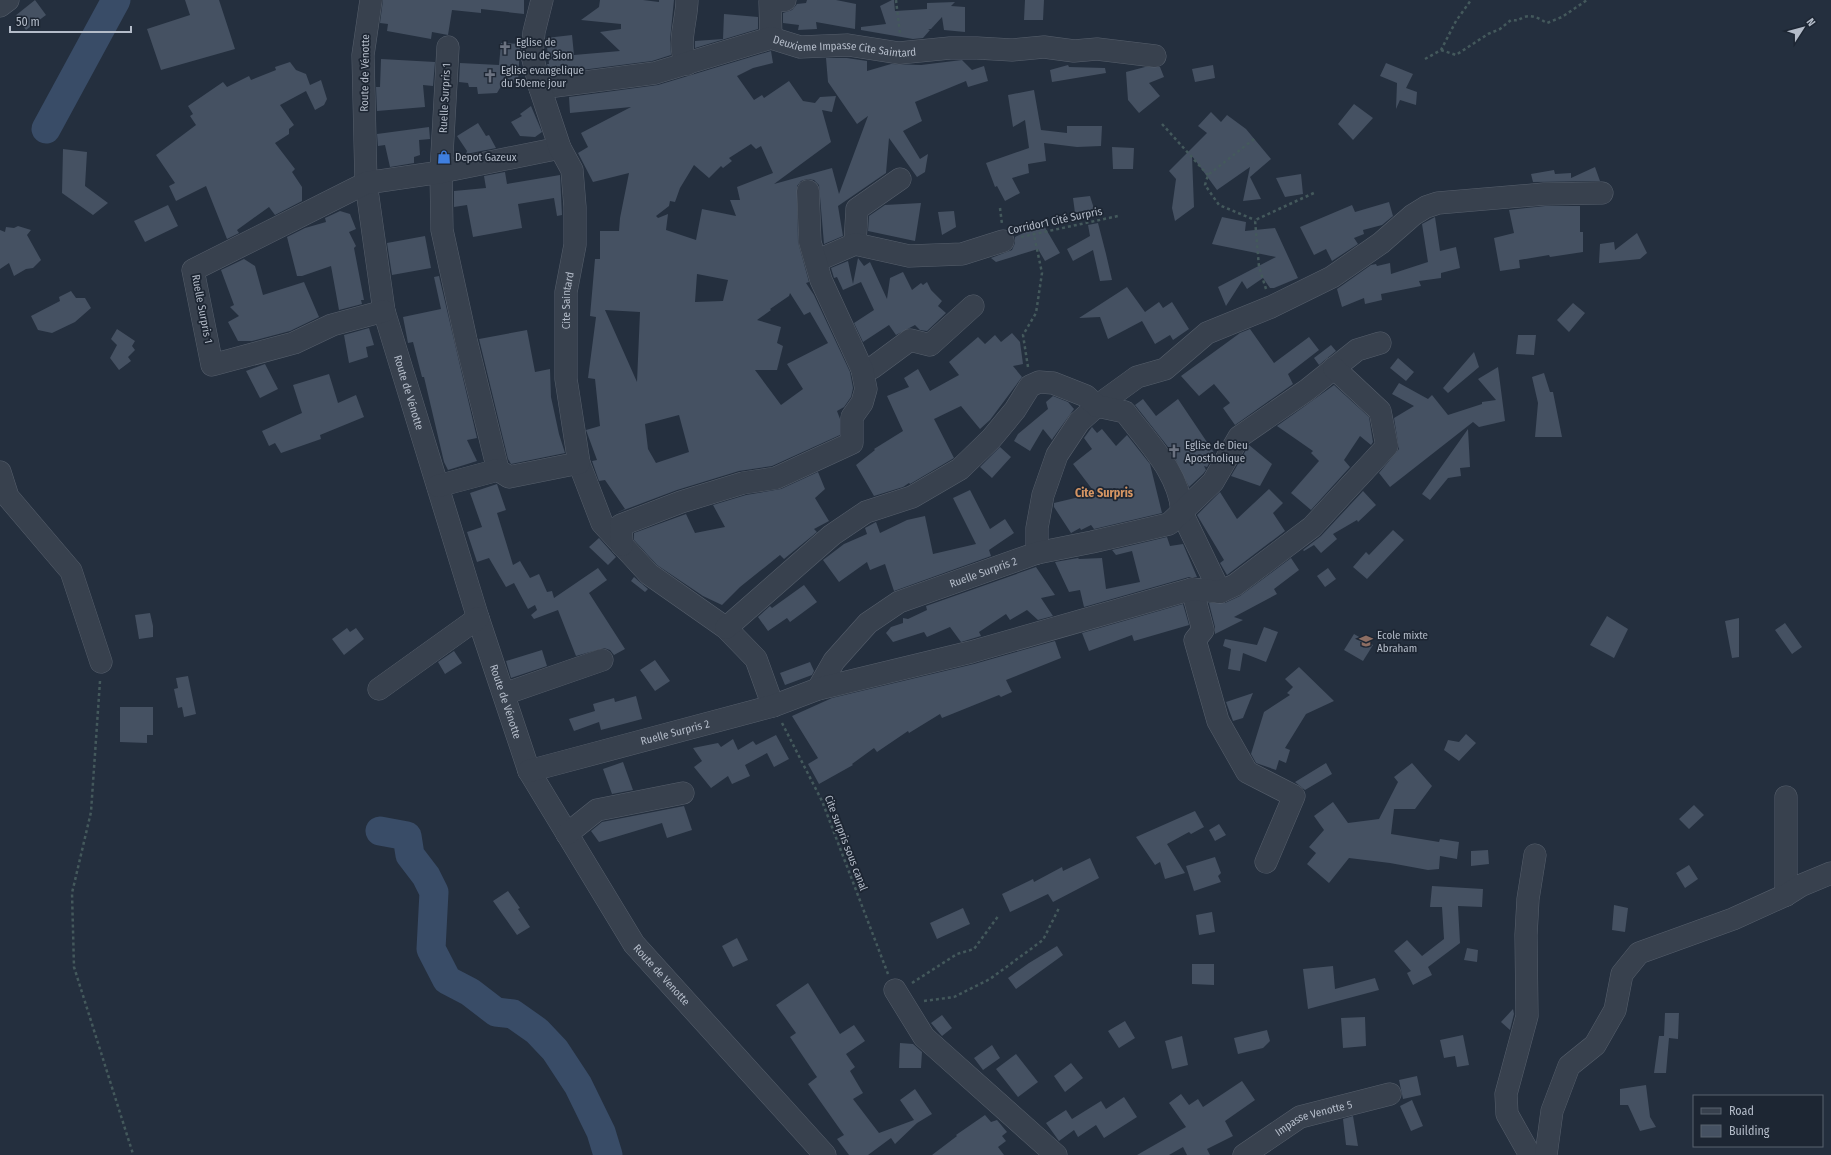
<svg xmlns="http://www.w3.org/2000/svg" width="1831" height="1155" viewBox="0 0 1831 1155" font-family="'Fira Sans Condensed',sans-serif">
	<rect width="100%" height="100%" fill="#242f3e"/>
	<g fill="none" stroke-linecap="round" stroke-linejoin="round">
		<path stroke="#394c67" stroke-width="29" d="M46,129L116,0
			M380,831L407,836L410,855L426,876L434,892L431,949L447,980L470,992L496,1012L513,1014L537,1031L555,1050L578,1085L601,1132L608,1155"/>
	</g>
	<path fill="#455162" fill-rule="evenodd" d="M35,0L46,15L26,30L15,16Z
		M185,0H219L235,49L161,70L147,29L190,15Z
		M383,0H524V14L481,9V13L452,10L448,35L432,32L431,39L387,31L388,24L380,23Z
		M600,0H643L659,2V0H674L670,40L671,55L652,61L550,74L547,64H549L546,38L572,35L574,55L620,51L600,32L621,29V24L581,20L599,7Z
		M807,0H836L856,4L855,29L816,22L817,29L798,30L799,25L783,23V13L792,10L797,4L806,3Z
		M892,0H894L895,11L927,9V3L955,2L951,6L965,7V32L944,30L942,17L931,29H928L930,30L923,38L913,39L861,30V27L886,24L880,6Z
		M1025,0H1044L1043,20H1024Z
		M724,14L758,17V29L695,48V41L723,39Z
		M501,43L520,44L518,83H503L497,93L478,94L477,87H469L468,83L459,82L460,63L499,65Z
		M771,51L773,63L753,68L737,76L754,100L762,95L764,98L789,81L803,101L815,103L820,97L836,96L832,112L822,110L831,142L774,184L832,168L839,194L868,116L857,124L828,82L826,58H847L867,61V71L891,64L921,65L962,60L972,70L984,66L988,81L968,87L966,81L915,102L922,121L903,131L920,159L928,154L925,172L917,177L889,138L886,173L838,206L843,236L824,244L819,185L814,180L807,179L801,181L797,186L798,242L809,282L806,283L814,295L850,372L853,388L851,397L844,407L837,411L840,419V435L772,466L739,471L677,490L616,513L625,509L605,480L599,481L592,461L597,460L586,430L600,426L595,379L588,378L596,317L590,316L595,259H600V231H619L620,218L629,173L593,182L578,153L588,147L581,133L631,107L570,113L569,97L658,85ZM751,144L756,149L761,146L773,173L737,187L740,200H730L736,216L702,209L696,240L666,230L668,214L658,218L656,216L669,206L670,201L675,202L680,188L694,165L709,178L721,166L723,168L732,161L729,158ZM697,274L728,280L723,301L695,302ZM790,293L804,315L810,312L828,343L787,364L803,389L781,405L755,370H777L783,346L777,343L781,327L757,320L771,310L770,309L789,296ZM605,310L640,312L637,382ZM679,415L689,452L656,463L648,449L645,424Z
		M381,59L435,62L433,86L423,85L425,107L377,111L376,87H380Z
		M290,62L296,70L306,74L310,85L321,80L327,99L324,105L315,110L306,91L280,105L294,125L289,129V134L275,143L295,169L292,172L302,187V201L275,215L269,207L237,230L239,233L227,239L206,186L176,201L169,186L175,183L156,155L196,125L190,116L193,114L188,106L223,82L227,87L249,76L251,80L276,70L275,67Z
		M1386,63L1413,74L1406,88L1417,92L1416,105L1400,100L1396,109L1397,83L1380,76Z
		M1068,65L1069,67L1105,68L1106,73L1052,82L1050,70Z
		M1213,65L1215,78L1195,82L1192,69Z
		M1145,67H1160L1164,77L1149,83L1160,96L1139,113L1128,100L1126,72Z
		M1034,90L1041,130L1067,133V126H1102L1101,146L1077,147L1044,143L1046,161L1028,164L1029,173L1012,178L1020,193L1005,201L997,186L995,187L986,163L1029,148L1025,120L1013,127L1008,95Z
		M1354,104L1373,118L1353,140L1338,124Z
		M531,106L542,132L535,137L520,136L511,122L522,116L520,114Z
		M1211,112L1221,122L1227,115L1246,129L1271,159L1250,177L1261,199L1243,201L1250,167L1217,190L1192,156L1194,207L1175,221L1172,208L1176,179L1169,171L1207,133L1198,126Z
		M478,123L486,136L489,135L496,148L466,154L467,151L457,136Z
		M429,127L430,139L419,140L420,155L414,157V163L390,167L385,145L378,146L377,134Z
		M1112,147L1134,148L1133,169H1113Z
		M63,149L87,152L85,186L108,203L93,215L62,193Z
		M1595,167L1600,181L1533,182L1531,174L1554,170L1555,174L1571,173V178Z
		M505,172L507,184L560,175L562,215L557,216L554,198L518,204L522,228L473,237L467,205L454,207V191L486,188L484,176Z
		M1301,174L1303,194L1285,197L1276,178Z
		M1090,196L1095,212L1075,213L1073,198Z
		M1389,202L1393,216L1382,225L1363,230L1364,234L1354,238L1358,244L1332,261L1326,249L1314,255L1300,227L1352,205L1355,212Z
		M921,203L915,241L868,231L869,216L885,205Z
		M168,205L178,226L145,242L134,221Z
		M1545,206H1580V232H1583V252L1550,257L1549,255L1519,260L1520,268L1500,271L1494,238L1514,233L1509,210Z
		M340,211L350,214L356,229L349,232L356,246L354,248L364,300H361L362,304L339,310L331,266L302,276H297L287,237L305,228L326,222L325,218Z
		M954,211L956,227L942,235L938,212Z
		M1222,217L1246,222L1245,231L1275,228L1298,278L1274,288H1270L1263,278L1247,289L1242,281L1226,306L1218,287L1276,257L1212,244Z
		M1435,217L1440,251L1456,247L1460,268L1441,273V278L1419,281L1421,286L1381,294L1382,300L1365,304L1364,298L1342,307L1337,289L1371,265L1376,264L1377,266L1390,263L1391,274L1428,262L1422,224Z
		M1098,223L1106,254L1112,280L1100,281L1093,250L1073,261L1067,249L1090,236L1088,225Z
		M1043,224L1060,253L1045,261L1038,249L996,262L991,258L1012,250L1015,243V237Z
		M18,226L31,230L27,235L41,260L33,268L26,269L14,276L9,263L0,269V230L5,232L6,227L14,228Z
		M1637,233L1647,253L1640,259L1599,263L1600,244L1614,242L1615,250Z
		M425,236L431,268L392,275L387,243Z
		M858,258L864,266L870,262L887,299L890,278L903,272L912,290L921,283L923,285L927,282L931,290L942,301L938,306L946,313L927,331L920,330L915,325L896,335L889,325L863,342L854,323L874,310L861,282L843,290L837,277L834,278L831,268L848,261L853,284Z
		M244,259L255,266L263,295L304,282L319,317L290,331L252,341H238L228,322L239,316L230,307L234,305L221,270Z
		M439,276L477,438L467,440L477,461L448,470L444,462L424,377H422L413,342L408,343L403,317L441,309L434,277Z
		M1127,287L1145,312L1159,302L1163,308L1172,302L1189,329L1173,340L1170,335L1155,344L1142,321L1108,339L1100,317L1079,318Z
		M71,291L76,298H85L91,308L75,322L52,333L38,330L31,316L60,301L59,297Z
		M1573,303L1585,313L1569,332L1557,320Z
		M369,328L374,345L366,347L368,357L349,363L344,335Z
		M117,329L135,341L132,346L135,350L128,357L131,361L119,370L110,358L117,345L111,339Z
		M1250,329L1274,363L1309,337L1319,350L1288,374L1293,384L1235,425L1223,408L1230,403L1214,384L1199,396L1181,376L1240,333Z
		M527,330L535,372L550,369L551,397L559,434L565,453L511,464L508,459L479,339Z
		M1012,333L1020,342L1023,364L1013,366L1022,377L990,420L980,429L961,406L934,419L954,458L910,484L909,483L903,487L874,496L856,465L875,450L874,449L903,431L887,396L909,387L904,378L918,369L930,391L959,375L949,362L978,337L985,344L995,335L1001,342Z
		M1518,335H1536L1534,355L1516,354Z
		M1331,345L1336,351L1319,365L1314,358Z
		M1474,352L1479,367L1448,393L1443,388Z
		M1398,358L1414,372L1406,381L1390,368Z
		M265,364L278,389L260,398L246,371Z
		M1498,367L1505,421L1479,427L1473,422L1390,487L1379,473L1399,449L1394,418L1414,406L1392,394L1399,383L1428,399L1432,395L1448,415L1482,404V402L1496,400L1478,379Z
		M1544,373L1550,392H1553L1562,437H1535L1538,403L1532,377Z
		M329,374L338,403L356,395L364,417L320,435L321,439L281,453L275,443L269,446L262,431L302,413L293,385Z
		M1334,385L1369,417L1373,442L1371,445L1360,436L1344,460L1350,467L1311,510L1291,493L1319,461L1311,453L1313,451L1277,426Z
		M1053,396L1068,402L1074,409L1053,438L1052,440L1043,429L1030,451L1014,441L1018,434L1048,409L1046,402Z
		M1143,399L1156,416L1178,399L1215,454L1207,467L1204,466L1206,470L1203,474L1189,487L1172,452L1135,405Z
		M1092,427L1097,433L1102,429L1116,446L1127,435L1150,464L1162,513L1094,529L1091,525L1081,530L1080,528L1071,533L1054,507V503L1075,498L1092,489L1073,464L1092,449L1084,438Z
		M1468,429L1470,467L1460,468L1461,476L1448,478L1430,500L1422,494Z
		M1249,445L1272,464L1260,486L1231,476Z
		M1000,447L1011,457L992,478L980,467Z
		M818,472L825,489L815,498L829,521L814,529L817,532L784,559L780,555L740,587L722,605L703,596L657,565L634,540V533L686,514L695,533L725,527L713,505L746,495L781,489Z
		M497,484L506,510L497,513L513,565L520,561L530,578L539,574L547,592L552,591L554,598L598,568L607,580L589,593L625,649L614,655L610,650L604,648L576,656L558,610L534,619L531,615L537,610L535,605L528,609L514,583L506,587L489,558L477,562L467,532L482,527L470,493Z
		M1269,489L1283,503L1273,513L1285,531L1227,575L1220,563L1224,560L1197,515L1220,492L1237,519Z
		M970,490L990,529L1005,519L1014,533L989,550L991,556L894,591L885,564L870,570L867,562L839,582L823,560L844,544L867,534L865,528L876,522L880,533L907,520L925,516L933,554L976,544L953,498Z
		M1363,491L1376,505L1358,522L1357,520L1333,534L1337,539L1321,553L1314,545L1304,551L1303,550L1321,536Z
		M1393,530L1404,540L1367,579L1353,567L1366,552L1369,555Z
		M1167,537L1170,546L1183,544L1197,577H1189L1084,607L1080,590L1069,592L1055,562L1078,558L1079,559L1102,558L1106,589L1140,582L1132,551L1116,555L1112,550Z
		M599,538L616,557L608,565L589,547Z
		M1291,558L1299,570L1274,589L1277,594L1234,617L1243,620L1215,634V627L1209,603H1225L1240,596Z
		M1036,567L1055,595L1041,598L1053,616L1038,620L1027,610L1010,620L1006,614L979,632L981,636L961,642L950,627L927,637L924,632L893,642L886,633L891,627L903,623V618L908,619L927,610L926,606Z
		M1328,568L1336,579L1325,587L1317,576Z
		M634,577L648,589L645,592L631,581Z
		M804,585L817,602L790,622L787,618L768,631L758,617L770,606L772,608Z
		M1183,604L1189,625L1134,641L1132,635L1089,651L1082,633Z
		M150,613L153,626V637L139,639L135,615Z
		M1607,616L1628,629L1614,658L1590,645Z
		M1739,618V657L1732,658L1725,621Z
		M1785,623L1802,647L1792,654L1775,630Z
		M1264,627L1278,632L1266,662L1243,653L1240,671L1228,669L1231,649L1223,646L1225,639L1257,645Z
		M347,628L350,632L356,628L364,639L344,655L332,639Z
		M1354,634L1373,645L1363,661L1344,650Z
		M1055,641L1061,658L1006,680L1012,692L1001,697L999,695L942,718L940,714L909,733L908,731L877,752L874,748L852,764L853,765L819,784L808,764L818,758L792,716L832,698L974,664Z
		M542,650L547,666L511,678L506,661Z
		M454,651L462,663L445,674L438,662Z
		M655,660L670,681L655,691L640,670Z
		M810,662L814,671L812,675L785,685L780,673Z
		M1299,667L1334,701L1306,714L1285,748L1290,750L1286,763L1279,760L1276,770L1256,763L1251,754L1264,712L1290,695L1287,693L1293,687L1285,679Z
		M188,676L196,714L184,717L182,707L178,708L174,689L178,688L176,678Z
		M1253,693L1243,718L1233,721L1226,702Z
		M636,696L642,719L601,730L599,722L574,731L569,719L595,711L593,704L614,698L615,702Z
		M120,707H153V735H147V743L120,742Z
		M1466,734L1476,743L1459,761L1444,750L1448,740L1459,742Z
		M776,735L789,759L774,767L767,753L745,765L750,776L732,784L728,776L711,788L694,767L702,761L693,748L718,743L721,747L733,739L738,750L753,741L756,745Z
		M623,762L633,790L612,794L603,769Z
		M1326,763L1332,774L1305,790L1295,782Z
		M1412,763L1432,786L1415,809H1394L1391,834L1439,842L1440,839L1459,842L1457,859L1440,856L1439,869L1428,870L1390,863L1349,858L1329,883L1307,864L1316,853L1309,847L1324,830L1314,816L1333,802L1348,823L1379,819L1398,782L1394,777Z
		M1694,805L1704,815L1689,829L1679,819Z
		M684,806L692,830L667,838L662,823L599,842L591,831L602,822Z
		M1195,811L1204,827L1191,834L1189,832L1167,844L1185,873L1165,879L1160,862L1155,865L1136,837Z
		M1219,824L1226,835L1215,841L1209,830Z
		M1488,850L1489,864L1471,866V851Z
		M1215,857L1221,873L1218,876L1221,882L1194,891L1186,866Z
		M1090,858L1099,878L1053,902L1048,894L1010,912L1002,894L1033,879L1034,882L1062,867L1063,871Z
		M1689,865L1698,879L1685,888L1676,873Z
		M1432,886L1483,889L1482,907L1458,906L1460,943L1428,967L1432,975L1413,985L1407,973L1411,971L1394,951L1407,940L1422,956L1444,939L1442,907H1430Z
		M508,891L520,908L518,909L530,927L517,935L493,901Z
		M1614,905L1628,908L1625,932L1612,930Z
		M963,908L970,924L937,939L930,923Z
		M1212,912L1215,932L1199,935L1196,915Z
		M737,938L748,960L733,967L722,946Z
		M1057,946L1063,955L1016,989L1008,978L1029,963Z
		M1467,948L1478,950L1477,962L1464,960Z
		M1192,964H1214V985L1192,984Z
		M1333,966L1335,989L1375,978L1379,990L1308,1009L1303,969Z
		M808,983L840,1034L854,1025L865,1041L846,1054L855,1067L850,1071L863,1093L853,1099L879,1133L914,1120L900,1100L915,1089L932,1114L917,1123L895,1144L891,1138L868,1155H849L837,1139L844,1135L808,1084L817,1077L790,1037L796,1033L776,1005Z
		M1513,1009L1514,1014L1510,1030L1501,1022Z
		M1665,1013H1679L1678,1039L1669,1038L1666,1073H1654L1659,1036H1664Z
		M942,1015L952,1028L942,1036L931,1023Z
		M1365,1017L1366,1046L1343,1048L1341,1018Z
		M1125,1021L1135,1038L1119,1048L1108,1031Z
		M1267,1030L1270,1041L1263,1048L1238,1054L1234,1038Z
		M1463,1035L1469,1065L1457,1067L1455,1056L1444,1058L1440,1040Z
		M1182,1036L1188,1065L1172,1069L1165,1041Z
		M900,1043L913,1044L922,1052L921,1068H899Z
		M992,1045L1000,1058L983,1070L974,1058Z
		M1016,1054L1038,1082L1018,1097L996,1069Z
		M1071,1063L1083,1078L1065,1092L1054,1076Z
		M1417,1076L1421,1095L1403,1099L1399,1080Z
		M1242,1081L1255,1100L1225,1121L1233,1136L1207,1149L1210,1155H1187L1183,1147L1169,1155H1137L1186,1127L1169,1103L1181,1094L1189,1105L1198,1099L1203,1107Z
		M1646,1085L1650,1117L1656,1127L1640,1131L1628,1105H1620V1089Z
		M1124,1097L1137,1117L1104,1138L1096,1125L1078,1137L1074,1130L1059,1141L1046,1123L1066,1110L1072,1119L1101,1101L1106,1109Z
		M1412,1100L1423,1126L1411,1131L1400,1106Z
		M985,1115L991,1122L997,1120L1007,1132L1002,1136L1006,1141L998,1147L1004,1155H932L957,1136L956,1135Z
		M1353,1116L1358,1146L1346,1145L1343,1119Z"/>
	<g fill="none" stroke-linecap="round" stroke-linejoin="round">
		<g stroke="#565f6c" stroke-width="23">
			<g id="minor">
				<path id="s1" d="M371,0L363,55L366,183L384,311L478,618L529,771L634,944L825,1155"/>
				<path d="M687,0C687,21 676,45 687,64"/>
				<path d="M0,6L8,0"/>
				<path d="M771,38L770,2L785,0"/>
				<path d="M448,47L441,172L442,230L466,340L498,470"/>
				<path id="s2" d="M540,88L655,73L771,38L800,47L848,45L899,53L950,48H977L1012,50L1044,47L1074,51L1097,49L1155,56"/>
				<path d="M855,244L857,209L900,179"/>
				<path d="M816,261L855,244L909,256L962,254L1003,241"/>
				<path d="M384,311L332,325L294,343L212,365L193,270L366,183L441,172L560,148"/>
				<path d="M862,369L872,368L910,340L930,345L973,306"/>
				<path d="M579,463L602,523L649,574L726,628L756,659L773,706"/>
				<path d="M0,472L8,497L71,571L101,662"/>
				<path id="s3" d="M438,486L498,470L509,477L579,463L566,379V292L575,245V207L572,170L560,148L540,88L532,55L534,32L542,0"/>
				<path d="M622,545L621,525L681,502L743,483L776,478L852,443V417L862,403L866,389L862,369L821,280L810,242L808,191"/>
				<path d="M1037,553V528L1043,495L1057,455L1079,422L1097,406L1137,377L1165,369L1207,333L1271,307L1332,277L1381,243L1413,215L1426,207L1438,203L1544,194L1602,193"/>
				<path d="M1192,589L1203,630L1195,640L1218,721L1247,772L1294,796L1266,862"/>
				<path d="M726,628L832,535L866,512L912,497L960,469L991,439L1015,410L1030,386L1039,382L1053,383L1086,396L1097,406L1125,412C1148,443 1180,473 1182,513L1220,592"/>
				<path d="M379,689L478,618"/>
				<path id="s4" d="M818,689L834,661L868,623L899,602L1037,553L1092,542L1169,524L1213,482L1239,437L1307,390L1357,350L1380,343"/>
				<path d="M504,694L602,660"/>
				<path id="s5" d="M529,771L773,706L818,689L971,652L1192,589L1220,592L1235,585L1312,527L1387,446L1380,411L1334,368"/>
				<path d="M1786,797V895"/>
				<path d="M567,834L597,810L683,793"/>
				<path d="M895,990L924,1037L1056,1155"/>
				<path id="s6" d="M1244,1155L1300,1117L1390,1094"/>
				<path d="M1530,1155L1507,1114L1506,1094L1527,1016L1526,935L1528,899L1535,855"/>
				<path d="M1546,1155L1552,1111L1569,1066L1595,1045L1615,1010L1622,974L1639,953L1733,919L1786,895L1802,885L1831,873"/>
			</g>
		</g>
		<path stroke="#44595c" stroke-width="2.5" stroke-dasharray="3 3" stroke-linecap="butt" d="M896,0L900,34
			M1441,50L1456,55L1488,34L1500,29L1511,20C1518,21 1518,20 1524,17C1532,14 1540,19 1547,23L1562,17L1587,0
			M1425,59L1441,50L1456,21L1471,0
			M1162,124L1208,175
			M1254,139L1208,175L1205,185L1219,205L1255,220
			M1000,208L1002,224
			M1021,237L1118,216
			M1266,289L1259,267L1255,220L1316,192
			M1028,367L1023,335L1036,313L1042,273L1034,235
			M100,681L91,812L72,893L74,967L133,1154
			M782,723L822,801L888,974
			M912,983L957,954L974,949L999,915
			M924,1001L954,997L990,979L1043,940L1059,908"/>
		<use href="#minor" stroke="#38414e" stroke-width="22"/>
	</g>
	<defs>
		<g id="church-bare" transform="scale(1.08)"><path d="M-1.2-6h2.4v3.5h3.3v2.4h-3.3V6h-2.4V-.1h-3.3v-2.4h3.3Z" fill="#6b7280" stroke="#1d2633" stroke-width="2.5" paint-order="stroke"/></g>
		<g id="shop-bare" transform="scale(1.08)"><path d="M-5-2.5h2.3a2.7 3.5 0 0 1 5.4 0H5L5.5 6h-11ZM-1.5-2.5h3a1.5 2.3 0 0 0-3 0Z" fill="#3f7fe0" stroke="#1d2633" stroke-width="2.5" paint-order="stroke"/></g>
		<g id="school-bare" transform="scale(1.08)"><path d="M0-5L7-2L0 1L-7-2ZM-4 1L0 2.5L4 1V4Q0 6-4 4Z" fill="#8d6e63" stroke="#1d2633" stroke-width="2.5" paint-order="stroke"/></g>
	</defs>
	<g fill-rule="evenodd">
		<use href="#church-bare" x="505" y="48"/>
		<use href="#church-bare" x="490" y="76"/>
		<use href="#shop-bare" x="444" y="157"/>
		<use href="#church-bare" x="1174" y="451"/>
		<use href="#school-bare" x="1366" y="641"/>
	</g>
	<g text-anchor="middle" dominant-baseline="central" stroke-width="3.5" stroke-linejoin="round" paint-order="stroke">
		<g font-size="11" fill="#b4bcc9" stroke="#1d2633" text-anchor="start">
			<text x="516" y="42">Eglise de<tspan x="516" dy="13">Dieu de Sion</tspan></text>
			<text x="501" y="70">Eglise evangelique<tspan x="501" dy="13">du 50eme jour</tspan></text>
			<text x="455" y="157">Depot Gazeux</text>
			<text x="1185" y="445">Eglise de Dieu<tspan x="1185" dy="13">Apostholique</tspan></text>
			<text x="1377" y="635">Ecole mixte<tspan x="1377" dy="13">Abraham</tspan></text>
		</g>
		<g font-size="11" fill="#b4bcc9" stroke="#1d2633">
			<text stroke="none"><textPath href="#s2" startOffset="312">Deuxieme Impasse Cite Saintard</textPath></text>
			<text transform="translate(365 73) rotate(-89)">Route de Vénotte</text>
			<text transform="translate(445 98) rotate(-87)">Ruelle Surpris 1</text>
			<text transform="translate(1055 221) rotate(-12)">Corridor1 Cité Surpris</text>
			<text stroke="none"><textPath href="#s3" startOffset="310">Cite Saintard</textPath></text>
			<text transform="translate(202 309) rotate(79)">Ruelle Surpris 1</text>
			<text stroke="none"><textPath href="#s1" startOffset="398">Route de Vénotte</textPath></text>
			<text stroke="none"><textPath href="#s4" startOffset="210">Ruelle Surpris 2</textPath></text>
			<text stroke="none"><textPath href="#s1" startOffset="722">Route de Vénotte</textPath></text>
			<text stroke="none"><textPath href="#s5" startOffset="151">Ruelle Surpris 2</textPath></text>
			<text transform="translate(846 843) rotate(69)">Cite surpris sous canal</text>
			<text stroke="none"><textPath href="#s1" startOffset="1039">Route de Venotte</textPath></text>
			<text stroke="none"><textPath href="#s6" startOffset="80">Impasse Venotte 5</textPath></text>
		</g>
		<g font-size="12" font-weight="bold" fill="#d59563" stroke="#1d2633">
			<text x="1104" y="493">Cite Surpris</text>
		</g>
	</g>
	<rect x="1693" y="1095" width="130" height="52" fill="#1d2633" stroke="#59626f"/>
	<rect x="1701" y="1108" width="20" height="6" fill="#38414e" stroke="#59626f"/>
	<text x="1729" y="1115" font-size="12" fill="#b4bcc9">Road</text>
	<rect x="1701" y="1125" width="20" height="12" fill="#455162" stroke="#59626f"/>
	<text x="1729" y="1135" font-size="12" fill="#b4bcc9">Building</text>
	<g transform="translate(1803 28) rotate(54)" stroke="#1d2633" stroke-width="3" paint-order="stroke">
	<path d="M0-3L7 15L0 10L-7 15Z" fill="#b4bcc9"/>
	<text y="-6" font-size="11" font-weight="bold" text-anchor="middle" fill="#b4bcc9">N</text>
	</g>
	<path d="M10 26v6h121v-6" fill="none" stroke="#b4bcc9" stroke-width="2"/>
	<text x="16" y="26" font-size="12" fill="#b4bcc9" stroke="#1d2633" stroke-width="3" paint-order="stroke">50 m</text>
</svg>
